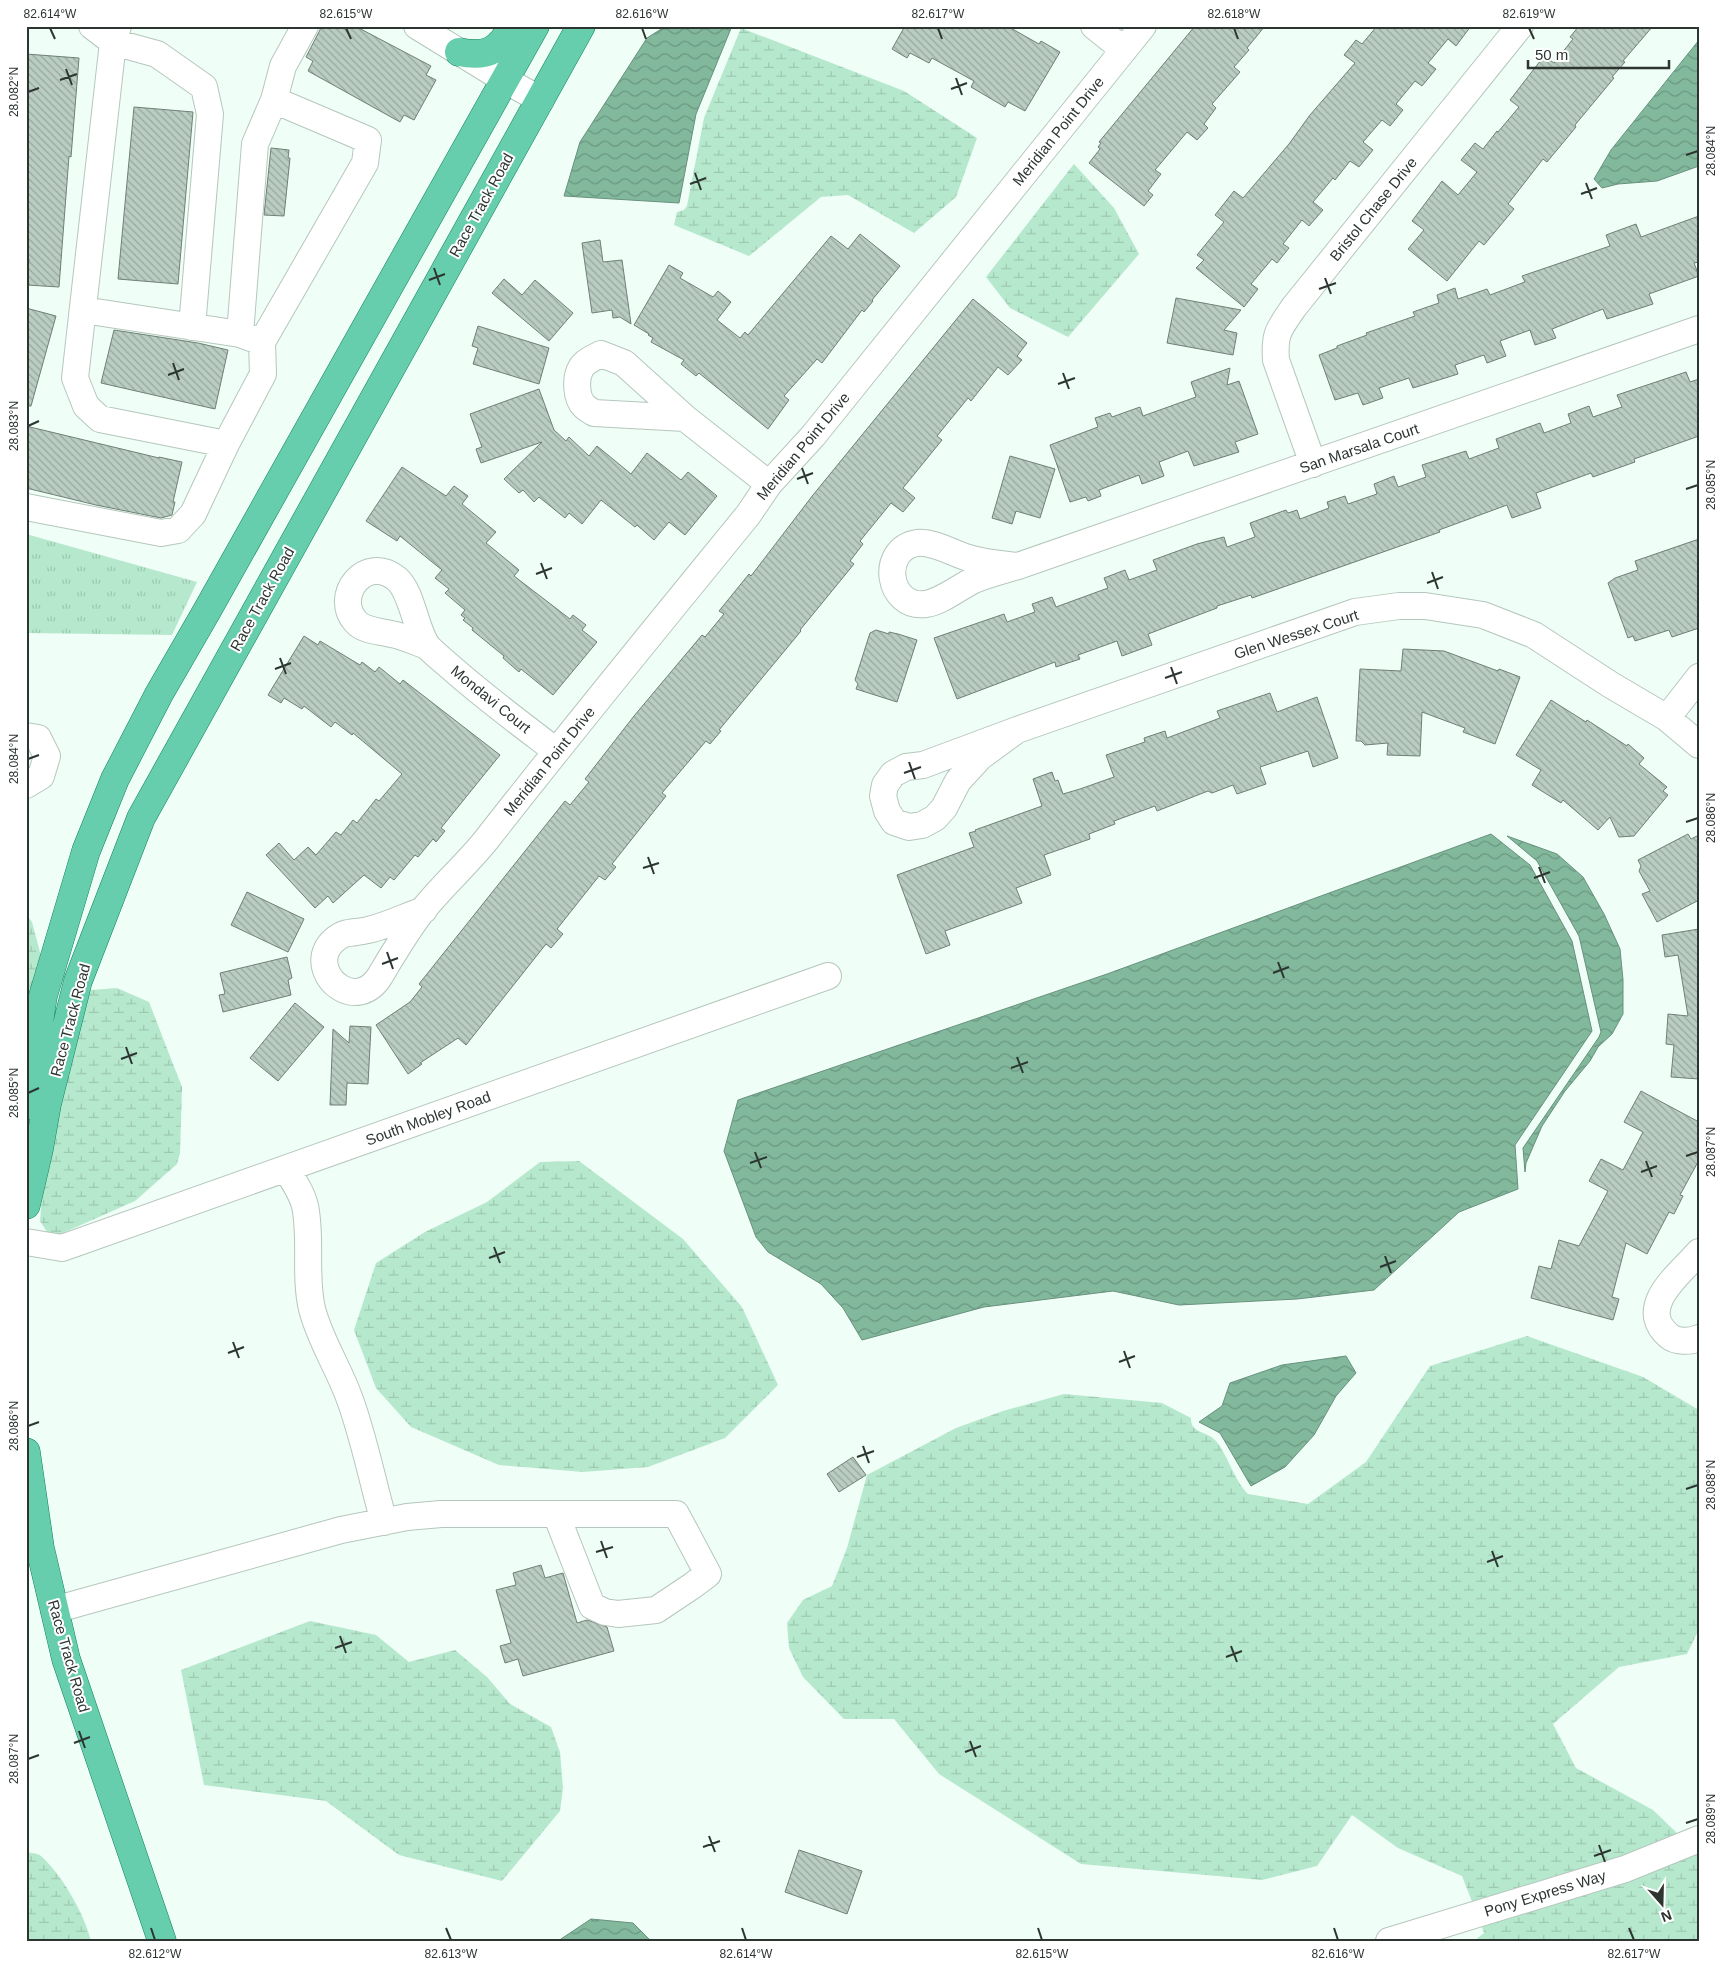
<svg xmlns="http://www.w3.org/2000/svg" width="1725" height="1967" viewBox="0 0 1725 1967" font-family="Arial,sans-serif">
	<defs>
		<pattern id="wetland-marsh" width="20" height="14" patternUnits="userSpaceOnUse" patternTransform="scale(1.25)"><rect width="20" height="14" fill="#b6e8cd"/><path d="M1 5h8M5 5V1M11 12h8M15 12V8" fill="none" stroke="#9dc8b0"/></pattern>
		<pattern id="park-tufts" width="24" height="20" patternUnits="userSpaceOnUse" patternTransform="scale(1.25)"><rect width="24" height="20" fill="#b6e8cd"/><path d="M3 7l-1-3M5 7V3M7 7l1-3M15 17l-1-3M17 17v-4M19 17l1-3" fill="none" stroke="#9dc8b0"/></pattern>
		<pattern id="water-waves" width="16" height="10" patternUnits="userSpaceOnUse" patternTransform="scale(1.25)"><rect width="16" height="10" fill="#82b99d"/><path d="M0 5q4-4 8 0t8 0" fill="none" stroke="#6b9781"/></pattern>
		<pattern id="building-back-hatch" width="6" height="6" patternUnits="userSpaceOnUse" patternTransform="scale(1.25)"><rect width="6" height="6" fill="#bacdc3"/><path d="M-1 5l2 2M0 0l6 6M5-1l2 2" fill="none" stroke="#98a79f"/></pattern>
	</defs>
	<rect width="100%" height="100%" fill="#effef6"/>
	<path fill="url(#wetland-marsh)" d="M741,28L904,91L977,138L956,197L914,233L848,195L821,197L749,256L674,225L677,212L684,210L687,206L704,118Z
		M1074,164L1114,208L1139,254L1068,337L1010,308L986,277Z
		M26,914L32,922L41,956L26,1015Z
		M117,988L149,1002L182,1087L180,1153L177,1164L135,1201L56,1236L49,1235L40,1221L43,1185L79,1017L91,990Z
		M579,1161L683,1239L742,1307L778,1385L725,1438L648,1467L583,1472L499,1465L411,1427L376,1388L354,1330L376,1263L425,1232L487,1202L540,1162Z
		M1527,1336L1643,1377L1699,1410V1629L1687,1654L1619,1667L1553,1724L1576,1768L1653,1810L1679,1835L1621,1859L1473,1904L1462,1876L1398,1848L1352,1815L1317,1866L1262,1880L1081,1864L939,1774L894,1719H844L803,1677L789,1648L787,1623L803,1600L832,1586L847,1548L867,1475L956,1428L1003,1411L1064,1394L1162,1403L1191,1418C1190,1433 1206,1431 1215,1440C1227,1453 1234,1480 1248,1494L1308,1504L1366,1462L1430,1366Z
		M310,1621L376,1635L409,1662L455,1650L487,1677L510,1704L551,1727L560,1752L563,1788L560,1811L502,1881L399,1855L326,1801L204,1785L181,1670Z
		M26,1852C31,1853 37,1853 41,1856C62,1875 84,1913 91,1941H26Z
		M1699,1852V1941H1474L1484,1933L1481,1924Z"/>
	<path fill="url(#park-tufts)" d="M26,534L197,582L172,635L26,633Z"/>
	<path fill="url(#water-waves)" stroke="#68917d" d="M666,26H732L696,114L679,203L564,196L580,142L647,38Z
		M1699,40V166L1657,181L1618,184L1602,188L1594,179L1611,150Z
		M1491,834L1530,865L1572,941L1592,1031L1515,1145L1518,1189L1459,1212L1374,1290L1297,1299L1179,1305L1113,1291L984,1307L862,1340L843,1308L821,1284L768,1252L756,1237L724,1151L738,1100L1107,974Z
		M1507,836L1557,854L1583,877L1604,914L1620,949L1623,980V1014L1612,1034L1598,1047L1590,1061L1565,1091L1542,1126L1526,1163L1525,1172L1523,1148L1599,1037L1601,1032L1579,936L1537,861Z
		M1346,1356L1356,1373L1336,1396L1314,1435L1285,1467L1251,1486L1220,1433L1199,1422L1222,1406L1230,1383L1282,1365Z
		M591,1919L633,1923L651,1941H558Z"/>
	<path fill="url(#building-back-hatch)" stroke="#6f8076" d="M322,26H355L431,66L426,75L436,80L414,120L404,115L400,122L308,71L313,61L306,57Z
		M905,26H1007L1039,44L1041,41L1060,52L1025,111L1008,102L1005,107L971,87L974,81L932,58L929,63L910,53L907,58L892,49Z
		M1195,26H1265L1247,48L1249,50L1234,67L1240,72L1212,104L1216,108L1204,124L1208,128L1197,140L1187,132L1155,170L1161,174L1148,191L1153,195L1144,206L1089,163L1100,149L1098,147L1101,143L1099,142Z
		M1377,26H1471L1456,46L1448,39L1428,63L1436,69L1422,86L1415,81L1396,104L1403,110L1390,126L1382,120L1363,142L1373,150L1359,167L1350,161L1335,180L1333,178L1313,202L1323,210L1309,226L1302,220L1283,244L1289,248L1277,263L1272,259L1251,284L1258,289L1244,307L1196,268L1204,260L1197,255L1224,222L1215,215L1234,191L1243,198L1289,144L1310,115L1355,63L1344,55L1356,40L1362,44Z
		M1579,26H1653L1623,61L1625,62L1612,77L1614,78L1575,125L1576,127L1547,162L1543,159L1508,204L1514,209L1484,245L1479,241L1447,281L1408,249L1424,230L1412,221L1442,181L1458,195L1477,172L1461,160L1475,143L1483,149L1497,131L1498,132L1519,107L1510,100L1544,56L1554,63L1573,39L1570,37Z
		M26,54L79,58L71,157L69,156L59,287L27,285L29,259H26Z
		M134,107L193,112L178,284L118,279Z
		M271,148L289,150L288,158H290L284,216L264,215Z
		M1699,216V262L1694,263L1699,276L1649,294L1653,304L1607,319L1603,309L1552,329L1556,338L1535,345L1530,330L1500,341L1506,356L1487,363L1484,355L1455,365L1458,374L1413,388L1409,378L1379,388L1383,398L1363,405L1358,393L1335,400L1319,355L1337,348V346L1367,335L1366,333L1415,316L1413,312L1439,303L1437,295L1455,288L1458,299L1487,289L1490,295L1525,282L1522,276L1610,246L1606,235L1636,224L1641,237Z
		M860,234L900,266L872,300L873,301L864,312L862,310L822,363L817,359L784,396L789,400L768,429L699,373L696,376L681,364L684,360L651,342L653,338L648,335L649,334L634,325L669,265L683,273L680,278L713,297L718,291L731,302L717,320L740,338L745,332L748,335L831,236L848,249Z
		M600,240L603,262L622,260L631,324L620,317L613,318L612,310L592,313L582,243Z
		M504,279L522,295L535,280L573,313L549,341L492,293Z
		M1176,298L1241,310L1224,330L1237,333L1233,355L1167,343Z
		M973,299L1027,343L1017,356L1022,360L1008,375L998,367L971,401L968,398L937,436L942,440L903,488L915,498L903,512L891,503L860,541L863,544L850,561L854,564L800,630L801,631L719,730L721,731L710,744L706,741L662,793L666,796L612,864L616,867L605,880L599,876L557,929L563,934L551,948L546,944L466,1045L458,1038L420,1063L422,1064L408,1074L376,1025L410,1002L422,987L419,984L553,816L565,801L570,805L589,782L585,779L634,716L702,635L705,637L724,614L719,611L749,574L751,576L813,495Z
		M26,308L56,316L31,406H26Z
		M478,326L549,348L539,384L473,364L478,348L472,346Z
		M114,330L198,343L228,350L215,409L101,383Z
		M1230,368L1227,385L1239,381L1258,434L1235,442L1239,452L1194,466L1188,451L1159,462L1164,476L1142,484L1139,475L1099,490L1101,496L1088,501L1086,497L1070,502L1050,445L1098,427L1095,418L1110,413L1112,417L1140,407L1143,416L1196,397L1191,382Z
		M1686,372L1690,382L1699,379V436L1634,459L1635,462L1593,477L1591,473L1536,493L1541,508L1512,518L1507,505L1439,530L1440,532L1252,598L1251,595L1217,606V608L1148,634L1152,645L1122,656L1117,641L1078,655L1080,659L1056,667L1055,662L957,699L934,638L1004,614L1007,622L1035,612L1032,604L1052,597L1056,607L1108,588L1104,578L1125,570L1129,580L1157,570L1153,560L1197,544L1224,537L1227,547L1255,537L1250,523L1286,510L1288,513L1297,510L1300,519L1329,508L1327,502L1345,496L1348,504L1377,494L1374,484L1394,476L1398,487L1426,477L1422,465L1466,451L1469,459L1499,448L1496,439L1540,423L1544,433L1571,423L1568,414L1589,406L1593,417L1622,407L1617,395Z
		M539,389L554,430L566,441L569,437L589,456L597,446L631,474L647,453L681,480L688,472L717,496L685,535L669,522L654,540L637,525L635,527L601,500L582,524L569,513L565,518L539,497L534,502L523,490L519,493L504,479L542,442L481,463L476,449L482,447L470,414Z
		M26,426L159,458V457L182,462L173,502H175L172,515L161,518L96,505L26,488Z
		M1010,456L1055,469L1040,518L1016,511L1012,524L992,518Z
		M402,467L446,496L454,486L468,496L462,504L496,532L486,543L519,570L514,576L570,619L573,615L586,625L582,630L597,642L553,695L521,669L519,672L503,658L504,656L472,630L473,628L463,620L465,618L461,615L465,610L445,593L449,589L435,578L442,570L400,536L397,541L366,521Z
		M1699,539V628L1672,637L1669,630L1635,641L1633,636L1628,638L1608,583L1615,578L1638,570L1635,561Z
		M876,630L889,634V632L898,634L917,640L897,702L856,689L858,684L855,680L870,633Z
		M304,636L318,645L320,641L360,665L362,662L375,672L379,667L400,684L403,680L500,755L441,828L445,831L436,842L433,839L418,857L415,855L394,880L390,877L381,888L364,875L333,903L328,896L315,908L266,855L279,843L294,860L308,847L316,855L336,832L341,835L353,820L357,823L376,799L379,801L402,774L353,733L352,735L335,722L331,727L304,706L302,709L284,698L281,703L268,695Z
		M1403,649L1444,651L1498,671L1499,669L1520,677L1495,744L1463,732L1465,728L1422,712L1420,756L1387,755L1388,743L1365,745L1361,741H1356L1360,669L1401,671Z
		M1270,693L1277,712L1317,697L1338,758L1313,767L1308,751L1260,767L1266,784L1237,794L1233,785L1212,793L1208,791L1157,811L1155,806L1114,821L1115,824L1089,834L1090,839L1044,855L1051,875L1016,888L1022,903L945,931L950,945L926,954L897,875L974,847L969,833L976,831L975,830L1042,806L1033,779L1052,772L1055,781L1058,780L1063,794L1080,789L1114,777L1106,755L1145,742L1144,738L1165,731L1167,738L1220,718L1217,711Z
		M1551,700L1586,722L1587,720L1627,746L1628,744L1644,758L1639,764L1667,787L1663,791L1668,795L1634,836L1619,837L1610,817L1598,830L1563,800L1561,803L1532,785L1541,770L1516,755Z
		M1688,834L1691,839L1699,835V900L1657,922L1642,894L1650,891L1639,871L1641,866L1638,860Z
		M247,892L304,919L288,952L231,925Z
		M1699,929V1079L1671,1077L1674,1045L1666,1044L1668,1014L1688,1016L1678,955L1665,957L1662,935Z
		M287,957L292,978L288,980L291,995L223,1012L219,995L225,994L220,973Z
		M295,1003L324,1027L278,1081L250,1058Z
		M350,1026L371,1027L368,1084L347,1083L346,1105H330L333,1029L349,1043Z
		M1641,1091L1699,1122V1160L1680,1195L1683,1196L1674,1214L1669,1212L1647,1254L1626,1243L1612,1297L1619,1299L1613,1320L1531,1298L1539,1266L1551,1269L1559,1240L1579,1246L1608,1191L1589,1181L1601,1159L1623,1170L1643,1132L1624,1122Z
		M853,1457L866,1475L839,1492L827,1474Z
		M541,1565L545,1578L563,1573L577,1623L587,1620L607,1627L614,1651L523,1676L518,1659L505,1663L500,1646L511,1643L496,1590L516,1585L513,1573Z
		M799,1850L862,1871L847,1914L785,1892Z"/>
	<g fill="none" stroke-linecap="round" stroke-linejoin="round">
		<g stroke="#b5c7bd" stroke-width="28">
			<path id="minor" d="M92,26L113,42L75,378L86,406L100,419L226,444
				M118,26L113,42L157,54L204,87L210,114L192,327
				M417,26L505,80L541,100
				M1094,26L1124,50
				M274,100L283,66L305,26
				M83,310L240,334
				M685,418L594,413C591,411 587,409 584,406C576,398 575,378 581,368C585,361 595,357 601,354L624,363L685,418L769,484
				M1313,464L1276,360C1274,333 1279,329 1294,307L1520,26
				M26,507L161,533L178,530L193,514L226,444L263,374L262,342L365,163L368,140L274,100L255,144L240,334L262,342
				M1018,566C1003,564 987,563 972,559C955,555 935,541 917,543C879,549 887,609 926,604C943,601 959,587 974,580C988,574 1004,570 1018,566L1699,329
				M427,646C415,642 403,636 391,634C380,631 364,631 356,622C332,596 366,553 397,579C413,593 416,634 429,648C437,656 446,663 455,671C487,699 522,725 556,751
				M1667,718L1699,677
				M1017,730L980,757L958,781L944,808L935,818L922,825L909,827L894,822L887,811L883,796L885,785L893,774L906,767L923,765L1017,730L1355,612L1399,606H1425L1483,615L1534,635L1611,685L1667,718L1699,745
				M26,736L38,738L47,756L41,776L26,785
				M424,910C406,916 387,926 368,930C360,932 352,932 344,934C338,936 330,943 327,949C313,978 357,1013 380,976C393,954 407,930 423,910C443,885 467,864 487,839C572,730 660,623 748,515L769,484L813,436L1143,26
				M286,1169C293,1180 302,1193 305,1206C312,1239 304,1274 312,1309C320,1340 338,1367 349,1397C364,1437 372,1480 384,1522
				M26,1242L62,1248L828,976
				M1699,1252C1680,1274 1635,1307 1669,1336C1676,1342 1690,1342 1699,1338
				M54,1610L341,1530L407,1517L441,1514H676L708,1574L692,1586L656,1610L618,1614L605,1612L592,1606L556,1514
				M1389,1941L1625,1869L1699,1839"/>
		</g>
		<g stroke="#10835d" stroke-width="29">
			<path id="major" d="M459,52C488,58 499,50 513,26
				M26,1106L43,996L86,851L115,779L159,694L208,609L535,26
				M26,1205L39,1149L47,1104L78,981L141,818L581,26
				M26,1452L40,1548L66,1659L162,1941"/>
		</g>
		<use href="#minor" stroke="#fff" stroke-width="26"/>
		<use href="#major" stroke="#66ceac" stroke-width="28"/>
	</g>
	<path fill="none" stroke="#2d3531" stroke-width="2" d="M50,28L55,39M346,28L351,39M642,28L646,39M938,28L942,39M1234,28L1238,39M1529,28L1534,39M66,69L72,85M956,78L962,95M60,80L77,74M951,89L967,83M28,92L39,88M1686,155L1698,151M695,173L701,190M1586,183L1592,199M690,184L706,178M1581,194L1597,188M434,268L440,285M1325,278L1331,294M429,280L445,274M1319,289L1336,283M173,363L179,380M1063,373L1069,389M168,375L184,369M1058,384L1075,378M28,426L39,421M802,468L808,484M797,479L813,473M1686,489L1698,485M541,563L547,579M1432,572L1438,589M536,574L552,568M1427,583L1443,577M280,658L286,674M1171,667L1177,684M275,669L291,663M1165,678L1182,672M28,759L39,755M909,762L915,779M904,773L921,767M1686,822L1698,818M648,857L654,874M1539,867L1545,883M643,868L659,863M1534,878L1550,872M387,952L393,969M1278,962L1284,978M382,964L398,958M1273,973L1289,967M126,1047L132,1064M1017,1057L1023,1073M121,1059L137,1053M1011,1068L1028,1062M28,1093L39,1088M755,1152L761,1168M1686,1156L1698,1152M1646,1161L1652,1177M750,1163L767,1157M1641,1172L1657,1166M494,1247L500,1263M1385,1256L1391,1273M489,1258L505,1252M1380,1267L1396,1261M233,1342L239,1358M1124,1351L1130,1368M228,1353L244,1347M1119,1362L1135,1356M28,1426L39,1422M863,1446L869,1463M857,1457L874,1451M1686,1489L1698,1485M601,1541L607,1558M1492,1551L1498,1567M596,1552L613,1547M1487,1562L1503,1556M340,1636L346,1653M1231,1646L1237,1662M335,1648L352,1642M1226,1657L1242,1651M79,1731L85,1748M970,1741L976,1757M74,1743L90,1737M965,1752L981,1746M28,1759L39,1755M1686,1823L1698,1819M709,1836L715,1852M1599,1845L1605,1862M703,1847L720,1841M1594,1856L1611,1850M151,1928L155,1940M446,1928L451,1940M742,1928L746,1940M1038,1928L1042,1940M1334,1928L1338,1940M1629,1928L1634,1940"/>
	<g text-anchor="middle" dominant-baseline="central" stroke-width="4" stroke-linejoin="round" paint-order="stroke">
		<g font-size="15" fill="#2d3531" stroke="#fff">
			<text transform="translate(1058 131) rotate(-51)">Meridian Point Drive</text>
			<text transform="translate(481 205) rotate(-61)">Race Track Road</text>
			<text transform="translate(1373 209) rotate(-51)">Bristol Chase Drive</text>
			<text transform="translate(803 446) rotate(-50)">Meridian Point Drive</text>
			<text transform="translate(1359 448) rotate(-19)">San Marsala Court</text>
			<text transform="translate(262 599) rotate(-61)">Race Track Road</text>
			<text transform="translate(1296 634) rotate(-18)">Glen Wessex Court</text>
			<text transform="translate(491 699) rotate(39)">Mondavi Court</text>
			<text transform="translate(549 761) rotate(-51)">Meridian Point Drive</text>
			<text transform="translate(70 1020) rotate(-75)">Race Track Road</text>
			<text transform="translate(428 1118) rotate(-20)">South Mobley Road</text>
			<text transform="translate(69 1656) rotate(74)">Race Track Road</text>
			<text transform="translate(1545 1893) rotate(-17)">Pony Express Way</text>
		</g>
	</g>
	<rect width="1725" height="1967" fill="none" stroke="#ffffff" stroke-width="55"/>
	<g transform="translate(1662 1904) rotate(160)" stroke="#ffffff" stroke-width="4" paint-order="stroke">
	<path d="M0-4L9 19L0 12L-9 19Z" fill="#2d3531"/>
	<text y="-8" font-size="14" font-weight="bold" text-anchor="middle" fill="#2d3531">N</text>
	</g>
	<path d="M1528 60v8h141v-8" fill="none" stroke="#2d3531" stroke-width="2.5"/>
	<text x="1535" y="60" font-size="15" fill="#2d3531" stroke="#ffffff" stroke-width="4" paint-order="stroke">50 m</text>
	<rect x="28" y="28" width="1670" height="1912" fill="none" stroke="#2d3531" stroke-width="2"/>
	<g font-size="12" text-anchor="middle" fill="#2d3531">
		<text x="50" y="18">82.614°W</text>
		<text x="346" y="18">82.615°W</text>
		<text x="642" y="18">82.616°W</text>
		<text x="938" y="18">82.617°W</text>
		<text x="1234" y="18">82.618°W</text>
		<text x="1529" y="18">82.619°W</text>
		<text transform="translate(14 92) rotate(-90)" y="4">28.082°N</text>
		<text transform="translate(1711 151) rotate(-90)" y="4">28.084°N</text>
		<text transform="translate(14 426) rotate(-90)" y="4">28.083°N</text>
		<text transform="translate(1711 485) rotate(-90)" y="4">28.085°N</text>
		<text transform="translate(14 759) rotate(-90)" y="4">28.084°N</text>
		<text transform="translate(1711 818) rotate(-90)" y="4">28.086°N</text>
		<text transform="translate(14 1093) rotate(-90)" y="4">28.085°N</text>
		<text transform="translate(1711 1152) rotate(-90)" y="4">28.087°N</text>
		<text transform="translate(14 1426) rotate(-90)" y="4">28.086°N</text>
		<text transform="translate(1711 1485) rotate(-90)" y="4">28.088°N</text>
		<text transform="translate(14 1759) rotate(-90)" y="4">28.087°N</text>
		<text transform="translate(1711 1819) rotate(-90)" y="4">28.089°N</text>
		<text x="155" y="1958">82.612°W</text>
		<text x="451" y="1958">82.613°W</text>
		<text x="746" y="1958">82.614°W</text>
		<text x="1042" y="1958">82.615°W</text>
		<text x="1338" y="1958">82.616°W</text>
		<text x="1634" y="1958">82.617°W</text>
	</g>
</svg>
